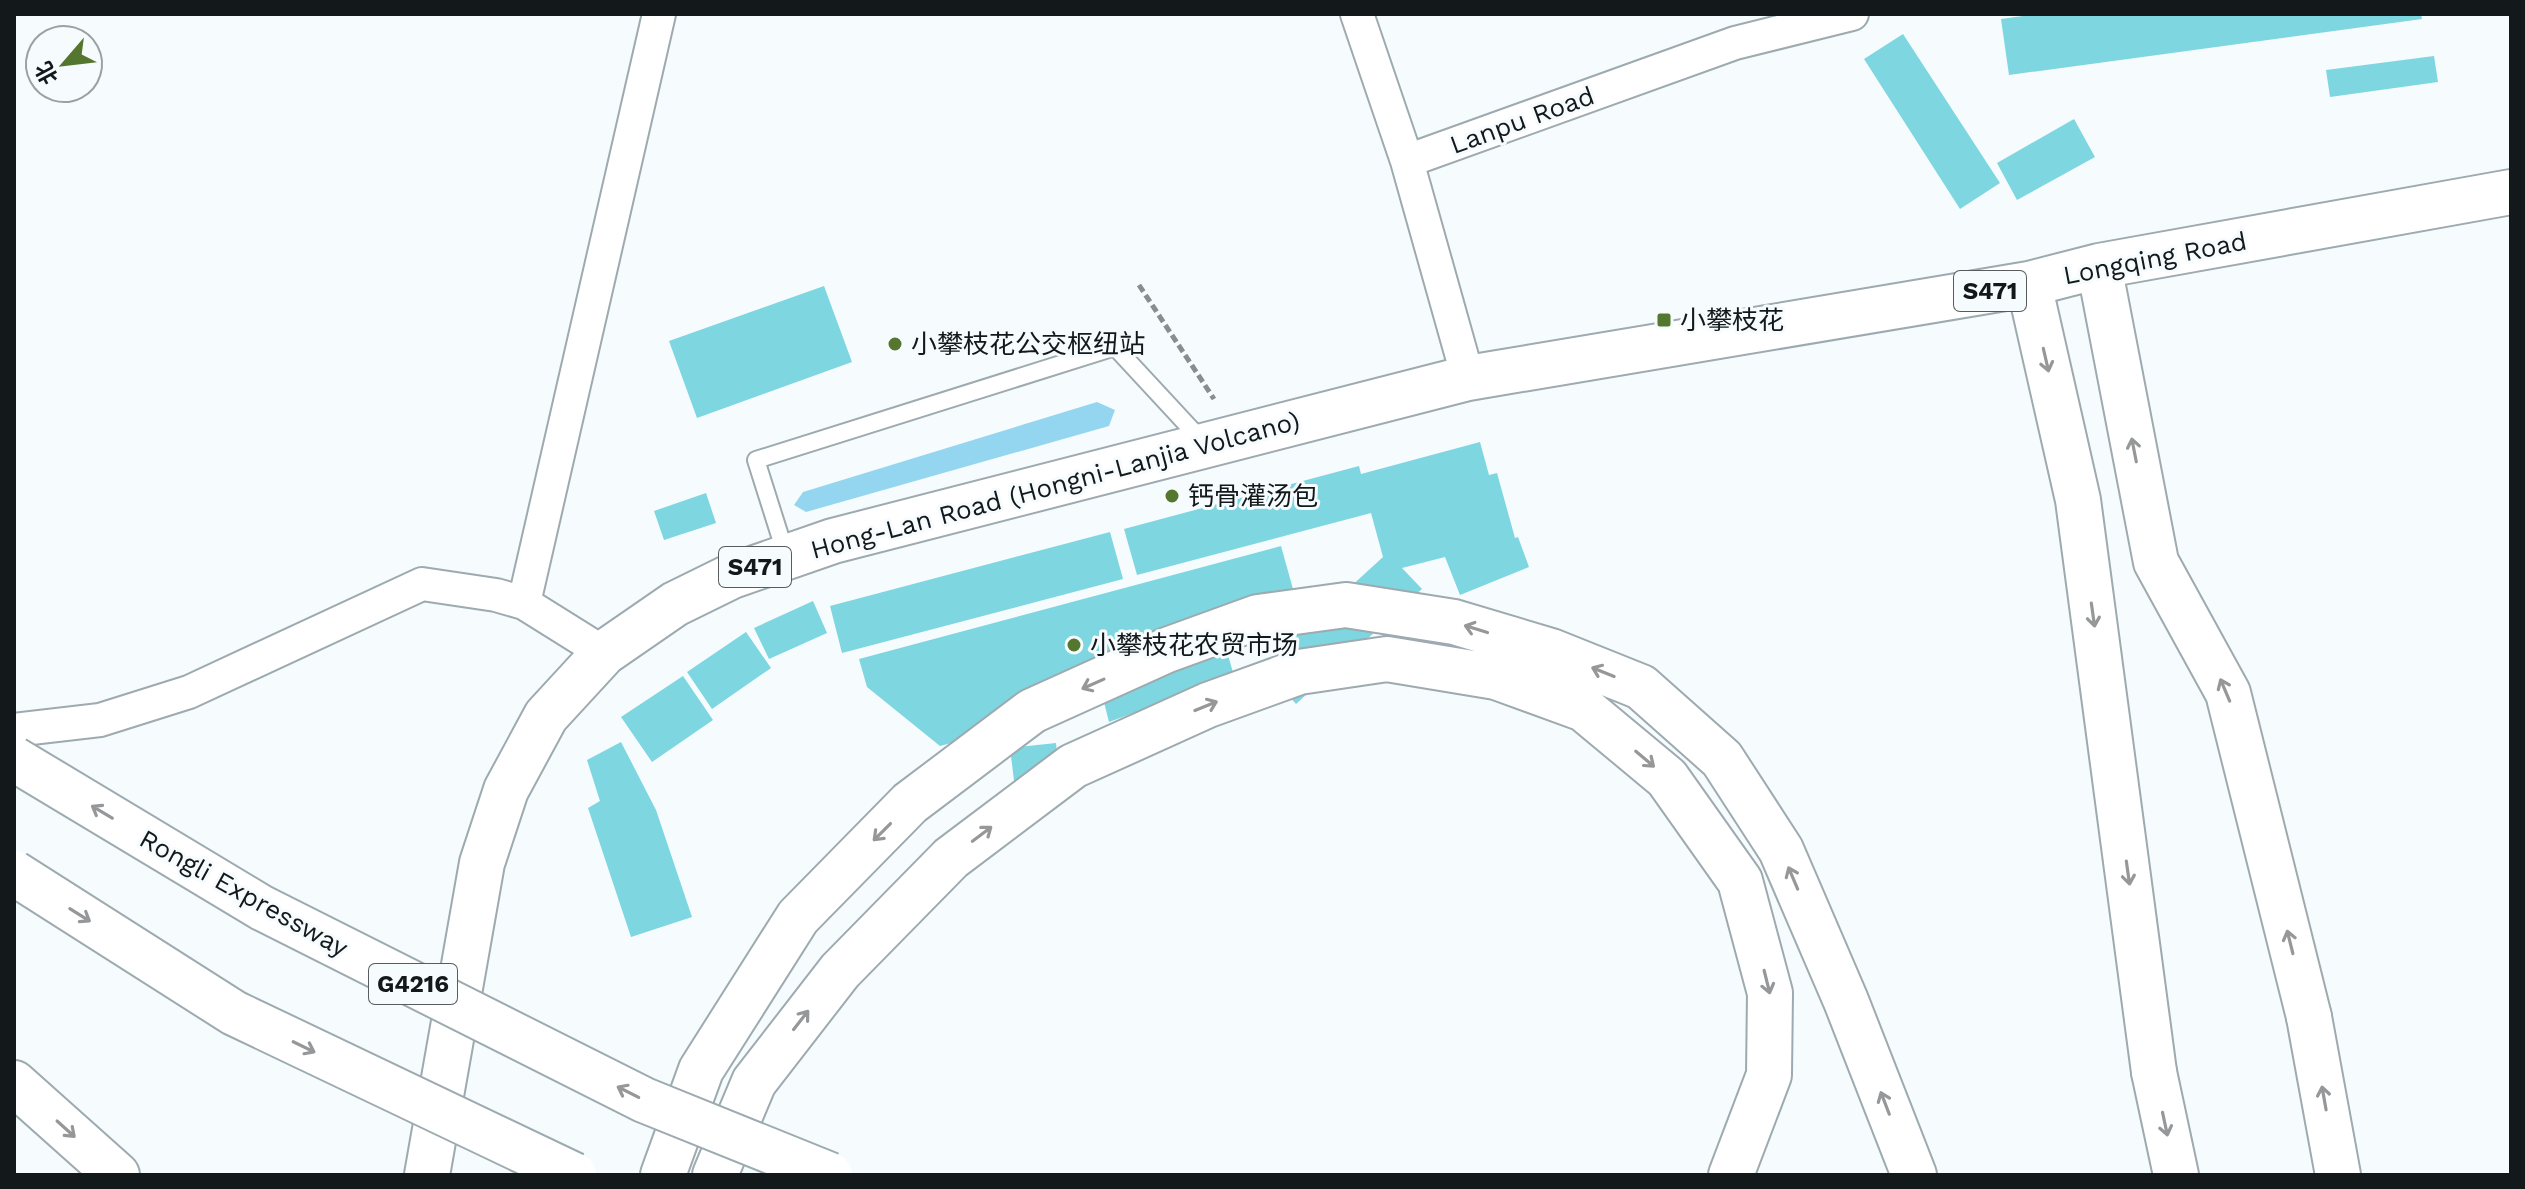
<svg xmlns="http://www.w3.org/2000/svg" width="2525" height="1189" viewBox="0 0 2525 1189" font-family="'Work Sans','Noto Sans SC',sans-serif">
	<rect width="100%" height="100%" fill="#f6fbfe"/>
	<path fill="#94d6ef" d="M1097,402L1115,410L1109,426L806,512L794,505L803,492Z"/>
	<path fill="#7dd6e0" d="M2038,14H2421L2422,19L2009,75L2001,19Z
		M1903,34L2000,183L1960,209L1864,59Z
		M2434,56L2438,82L2330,97L2326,70Z
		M2074,119L2095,157L2017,200L1997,163Z
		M824,286L852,362L697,418L669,341Z
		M1480,442L1489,475L1497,473L1515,538L1518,537L1529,567L1460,595L1445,557L1402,568L1422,589L1296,704L1263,667L1383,557L1371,513L1137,575L1124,529L1359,466L1361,474Z
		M706,493L716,523L664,540L654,511Z
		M1110,532L1123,579L842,653L830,606Z
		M1281,546L1298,607L1226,648L1234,676L1109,722L1104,702L940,746L867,687L859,659Z
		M813,601L827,633L769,659L754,628Z
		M746,632L771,668L712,709L687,672Z
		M683,676L713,720L652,762L621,717Z
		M621,742L656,810L692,917L631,937L588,808L600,801L587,760Z
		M1056,743L1061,792L1016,797L1010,748Z"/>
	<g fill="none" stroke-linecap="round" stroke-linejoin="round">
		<g stroke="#9daaaf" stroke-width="20">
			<path id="service" d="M786,555L756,460L1115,347L1204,443"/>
		</g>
		<g stroke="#9daaaf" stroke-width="36">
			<path id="minor" d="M1357,14L1407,161
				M1468,378L1407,161L1735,43L1852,14
				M524,603L659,14
				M14,730L100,720L189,692L422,584L496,595L524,603L604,653"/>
		</g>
		<g stroke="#9daaaf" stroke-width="48">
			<path id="primary" d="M2099,266L2156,562L2228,693L2309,1017
				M2029,284L2078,500L2154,1072
				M427,1175L482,863L506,790L546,716L604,653L675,604L732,576L833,541L1468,378L2029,284L2099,266L2511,192"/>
		</g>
		<g stroke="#9daaaf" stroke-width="48">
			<path id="motorway" d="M2309,1017L2338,1175
				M2154,1072L2176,1175
				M14,1083L117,1175
				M663,1175L701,1070L798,917L910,803L1032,711L1167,650L1258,617L1346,605L1454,622L1551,651L1641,687L1722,759L1781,850L1846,1001L1914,1175
				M715,1175L754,1082L840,971L951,858L1073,766L1208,705L1299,672L1387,659L1496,677L1584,709L1667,778L1740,881L1770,993L1769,1075L1731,1175"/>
		</g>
		<path stroke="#888d90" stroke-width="5" stroke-dasharray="8 4" stroke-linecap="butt" d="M1139,285L1214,399"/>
		<use href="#service" stroke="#fff" stroke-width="16"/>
		<use href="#minor" stroke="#fff" stroke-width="32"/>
		<use href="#primary" stroke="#fff" stroke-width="44"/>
		<use href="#motorway" stroke="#fff" stroke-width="44"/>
		<g stroke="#9daaaf" stroke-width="48" stroke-linecap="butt">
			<path id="motorway-bridge" d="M14,759L262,908L644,1100L830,1175
				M14,873L234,1013L574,1175"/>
		</g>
		<use href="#motorway-bridge" stroke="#fff" stroke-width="44"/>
	</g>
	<defs><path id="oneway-shaft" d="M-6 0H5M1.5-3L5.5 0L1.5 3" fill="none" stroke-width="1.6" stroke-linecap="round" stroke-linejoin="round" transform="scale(2)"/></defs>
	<g stroke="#959798">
		<use href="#oneway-shaft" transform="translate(2046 360) rotate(77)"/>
		<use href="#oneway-shaft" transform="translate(2134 450) rotate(-101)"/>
		<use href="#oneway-shaft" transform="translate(2093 615) rotate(82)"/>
		<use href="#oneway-shaft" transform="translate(1476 629) rotate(-163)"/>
		<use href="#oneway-shaft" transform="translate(1603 672) rotate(-158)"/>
		<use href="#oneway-shaft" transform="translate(1093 684) rotate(156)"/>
		<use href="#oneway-shaft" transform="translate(2225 690) rotate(-113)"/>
		<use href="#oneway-shaft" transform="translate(1206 706) rotate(-22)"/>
		<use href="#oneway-shaft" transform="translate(1645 759) rotate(40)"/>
		<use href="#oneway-shaft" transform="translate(102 812) rotate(-149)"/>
		<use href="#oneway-shaft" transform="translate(882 832) rotate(135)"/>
		<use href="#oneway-shaft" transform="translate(982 834) rotate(-37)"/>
		<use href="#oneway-shaft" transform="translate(2128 873) rotate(82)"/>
		<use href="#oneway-shaft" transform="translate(1793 878) rotate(-113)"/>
		<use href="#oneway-shaft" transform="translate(80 915) rotate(32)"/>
		<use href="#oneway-shaft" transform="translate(2290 942) rotate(-104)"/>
		<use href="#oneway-shaft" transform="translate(1767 982) rotate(76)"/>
		<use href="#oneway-shaft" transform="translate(801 1020) rotate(-52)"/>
		<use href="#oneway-shaft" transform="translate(304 1047) rotate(26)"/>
		<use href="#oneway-shaft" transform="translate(628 1092) rotate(-153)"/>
		<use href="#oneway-shaft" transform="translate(2324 1098) rotate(-100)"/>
		<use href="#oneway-shaft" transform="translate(1885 1103) rotate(-111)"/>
		<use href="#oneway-shaft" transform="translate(2165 1124) rotate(78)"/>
		<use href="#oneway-shaft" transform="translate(66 1129) rotate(42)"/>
	</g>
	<g fill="#55762e" stroke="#f6fbfe" stroke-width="3">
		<rect x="1656" y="312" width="16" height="16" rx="4"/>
		<circle cx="895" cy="344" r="8"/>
		<circle cx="1172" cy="496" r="8"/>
		<circle cx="1074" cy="645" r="8"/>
	</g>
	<g text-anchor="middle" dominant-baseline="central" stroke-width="6" stroke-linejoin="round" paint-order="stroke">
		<g fill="#f6fbfe" stroke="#575c5e" stroke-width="2">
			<rect x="1954" y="271" width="72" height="40" rx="6"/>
			<rect x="719" y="547" width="72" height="40" rx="6"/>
			<rect x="369" y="964" width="88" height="40" rx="6"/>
		</g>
		<g font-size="24" font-weight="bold" fill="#13181a">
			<text x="1990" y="291">S471</text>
			<text x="755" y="567">S471</text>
			<text x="413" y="984">G4216</text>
		</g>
		<g font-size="26" fill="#13181a" stroke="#f6fbfe">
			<text transform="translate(1522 120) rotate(-20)">Lanpu Road</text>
			<text transform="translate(2155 258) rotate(-11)">Longqing Road</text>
			<text transform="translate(1055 485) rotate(-15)">Hong-Lan Road (Hongni-Lanjia Volcano)</text>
			<text transform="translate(244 893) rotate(29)">Rongli Expressway</text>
		</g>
		<g font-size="26" fill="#13181a" stroke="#f6fbfe" text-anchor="start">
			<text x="1680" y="320">小攀枝花</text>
			<text x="911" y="344">小攀枝花公交枢纽站</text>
			<text x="1188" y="496">钙骨灌汤包</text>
			<text x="1090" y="645">小攀枝花农贸市场</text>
		</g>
	</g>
	<rect width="2525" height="1189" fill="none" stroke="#13181a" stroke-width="32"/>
	<g transform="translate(64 64) rotate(242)"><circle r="38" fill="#f6fbfe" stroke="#9ba0a3" stroke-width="2"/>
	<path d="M0-6L14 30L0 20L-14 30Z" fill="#55762e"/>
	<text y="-12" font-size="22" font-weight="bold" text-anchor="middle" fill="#13181a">北</text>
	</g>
</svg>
